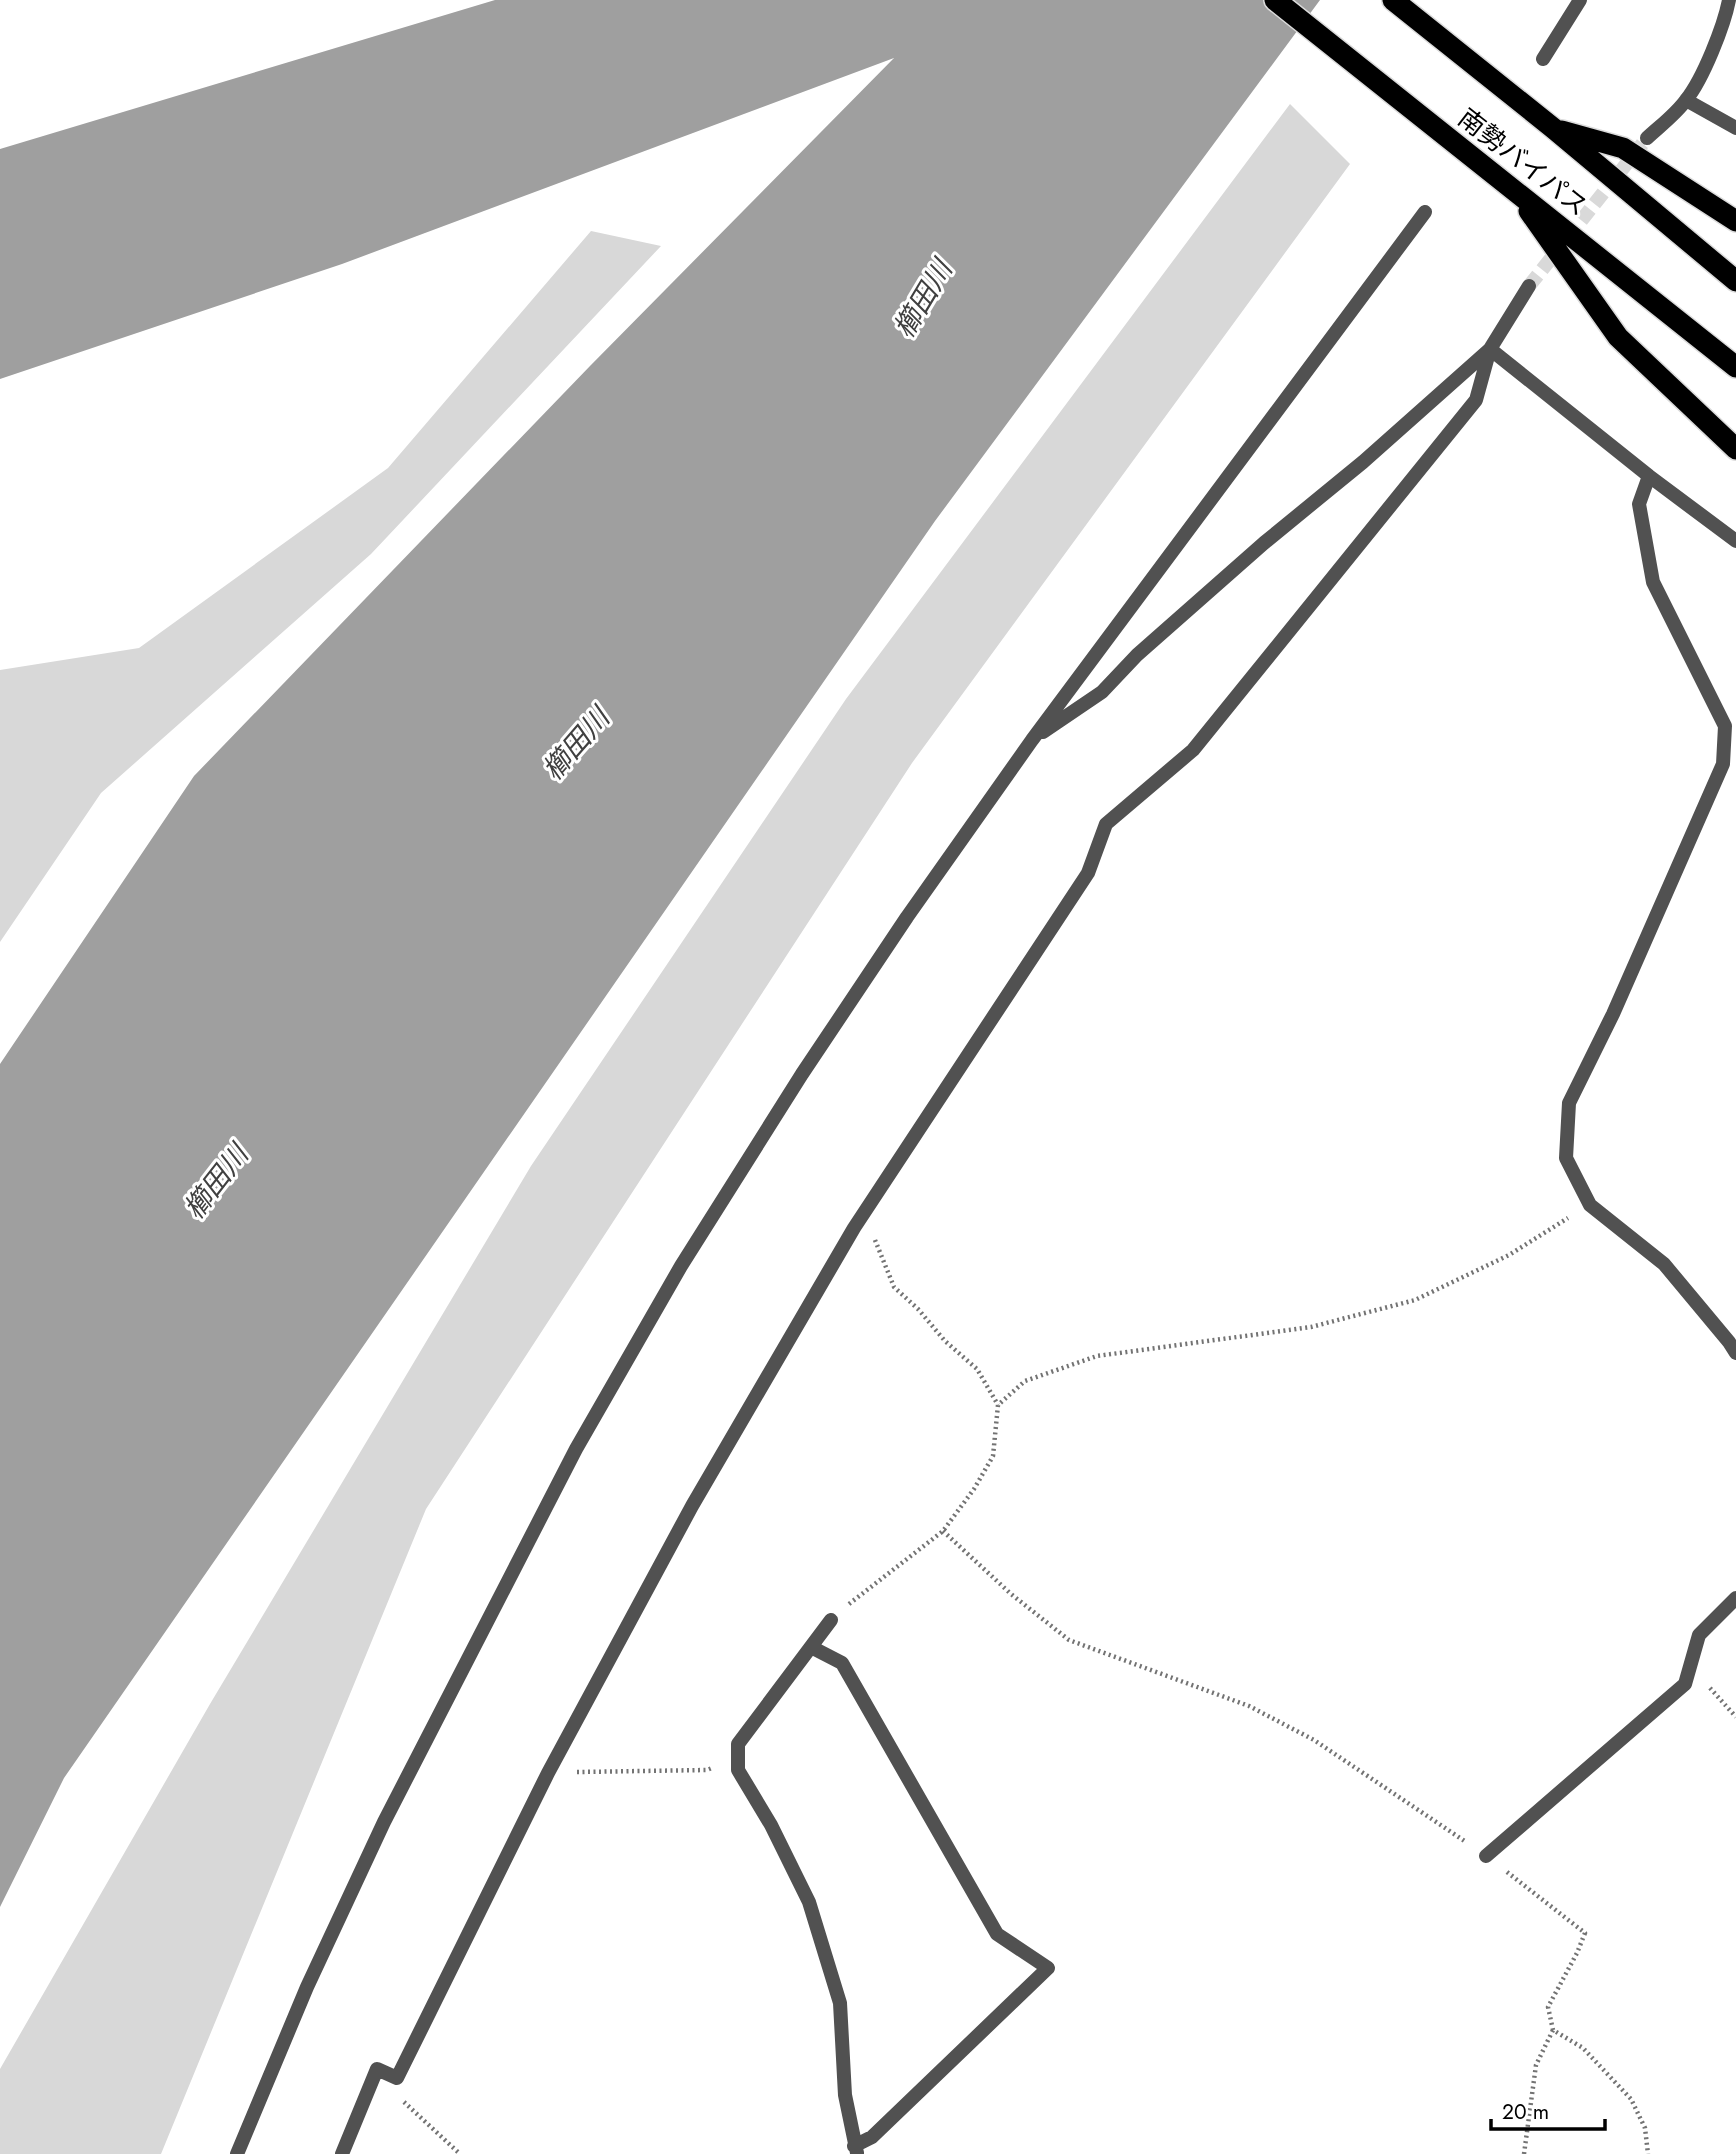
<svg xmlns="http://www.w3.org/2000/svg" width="1736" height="2154" viewBox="0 0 1736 2154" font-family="Jost,'Noto Sans JP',sans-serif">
	<rect width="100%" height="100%" fill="#fff"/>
	<path fill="#d8d8d8" d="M1290,104L1350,164L912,763L426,1509L161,2154H0V2069L210,1704L531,1166L846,699Z
		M591,231L661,246L371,554L101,793L0,942V670L139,648L388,468Z"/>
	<path fill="#9f9f9f" d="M495,0H1320L935,521L64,1778L0,1907V1064L194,776L590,366L894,58L342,264L0,379V149Z"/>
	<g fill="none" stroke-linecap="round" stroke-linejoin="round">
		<path stroke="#d9d9d9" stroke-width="14" stroke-dasharray="14 7" stroke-linecap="butt" d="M1529,286L1647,138"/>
		<g stroke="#dbdbdb" stroke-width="24">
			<path id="highway" d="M1275,0L1736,367
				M1393,0L1553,128L1736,281
				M1562,131L1623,148L1736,221
				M1529,211L1618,337L1736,449"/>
		</g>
		<path stroke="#737373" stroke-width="4.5" stroke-dasharray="2 3.5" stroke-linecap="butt" d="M875,1240L894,1287L918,1309L945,1341L977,1369L998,1405
			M943,1531L1011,1594L1069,1640L1249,1706L1314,1740L1466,1842
			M849,1604L943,1531L974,1489L993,1456L998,1405L1025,1381L1097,1356L1311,1327L1415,1300L1509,1255L1568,1218
			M1710,1688L1736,1717
			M577,1772L707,1770L712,1768
			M1507,1872L1585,1933L1577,1953L1548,2007L1553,2030L1583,2048L1631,2099L1645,2128L1648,2154
			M404,2102L460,2154
			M1524,2154L1536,2065L1553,2030"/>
		<path stroke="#515151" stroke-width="14" d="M1543,59L1580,0
			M1686,100L1736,128
			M1647,138C1660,126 1676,114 1686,100C1703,79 1724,26 1729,0
			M1490,349L1649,476L1736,541
			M1649,476L1639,504L1653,582L1725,726L1723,764L1613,1014L1569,1103L1566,1158L1590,1205L1664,1264L1729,1342L1736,1353
			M1043,732L1102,692L1137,655L1264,543L1363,462L1489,350
			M831,1620L738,1744V1770L771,1825L809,1902L840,2003L845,2095L857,2153
			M811,1647L842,1663L997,1934L1048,1968L872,2137L854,2146
			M1486,1856L1685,1684L1699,1635L1736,1598
			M237,2154L307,1987L384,1822L576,1449L681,1266L802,1074L907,917L1032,740L1425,212
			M342,2154L377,2069L397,2078L548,1773L692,1506L854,1228L1088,873L1106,824L1193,750L1476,400L1490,349L1529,286"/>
		<use href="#highway" stroke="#000" stroke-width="21"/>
	</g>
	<g text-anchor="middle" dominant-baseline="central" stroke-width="6" stroke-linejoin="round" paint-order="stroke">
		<g font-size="26" fill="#000" stroke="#fff">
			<text transform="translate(1523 162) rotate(38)">南勢バイパス</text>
		</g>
		<g font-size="28" font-style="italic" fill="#404040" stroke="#fff">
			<text transform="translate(923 299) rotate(-59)">櫛田川</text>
			<text transform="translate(576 744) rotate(-49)">櫛田川</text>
			<text transform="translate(216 1182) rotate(-52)">櫛田川</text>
		</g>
	</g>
	<path d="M1491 2119v10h114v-10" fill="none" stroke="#000000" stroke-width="3.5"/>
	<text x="1502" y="2119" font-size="21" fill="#000000" stroke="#ffffff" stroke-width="5" paint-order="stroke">20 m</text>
</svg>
